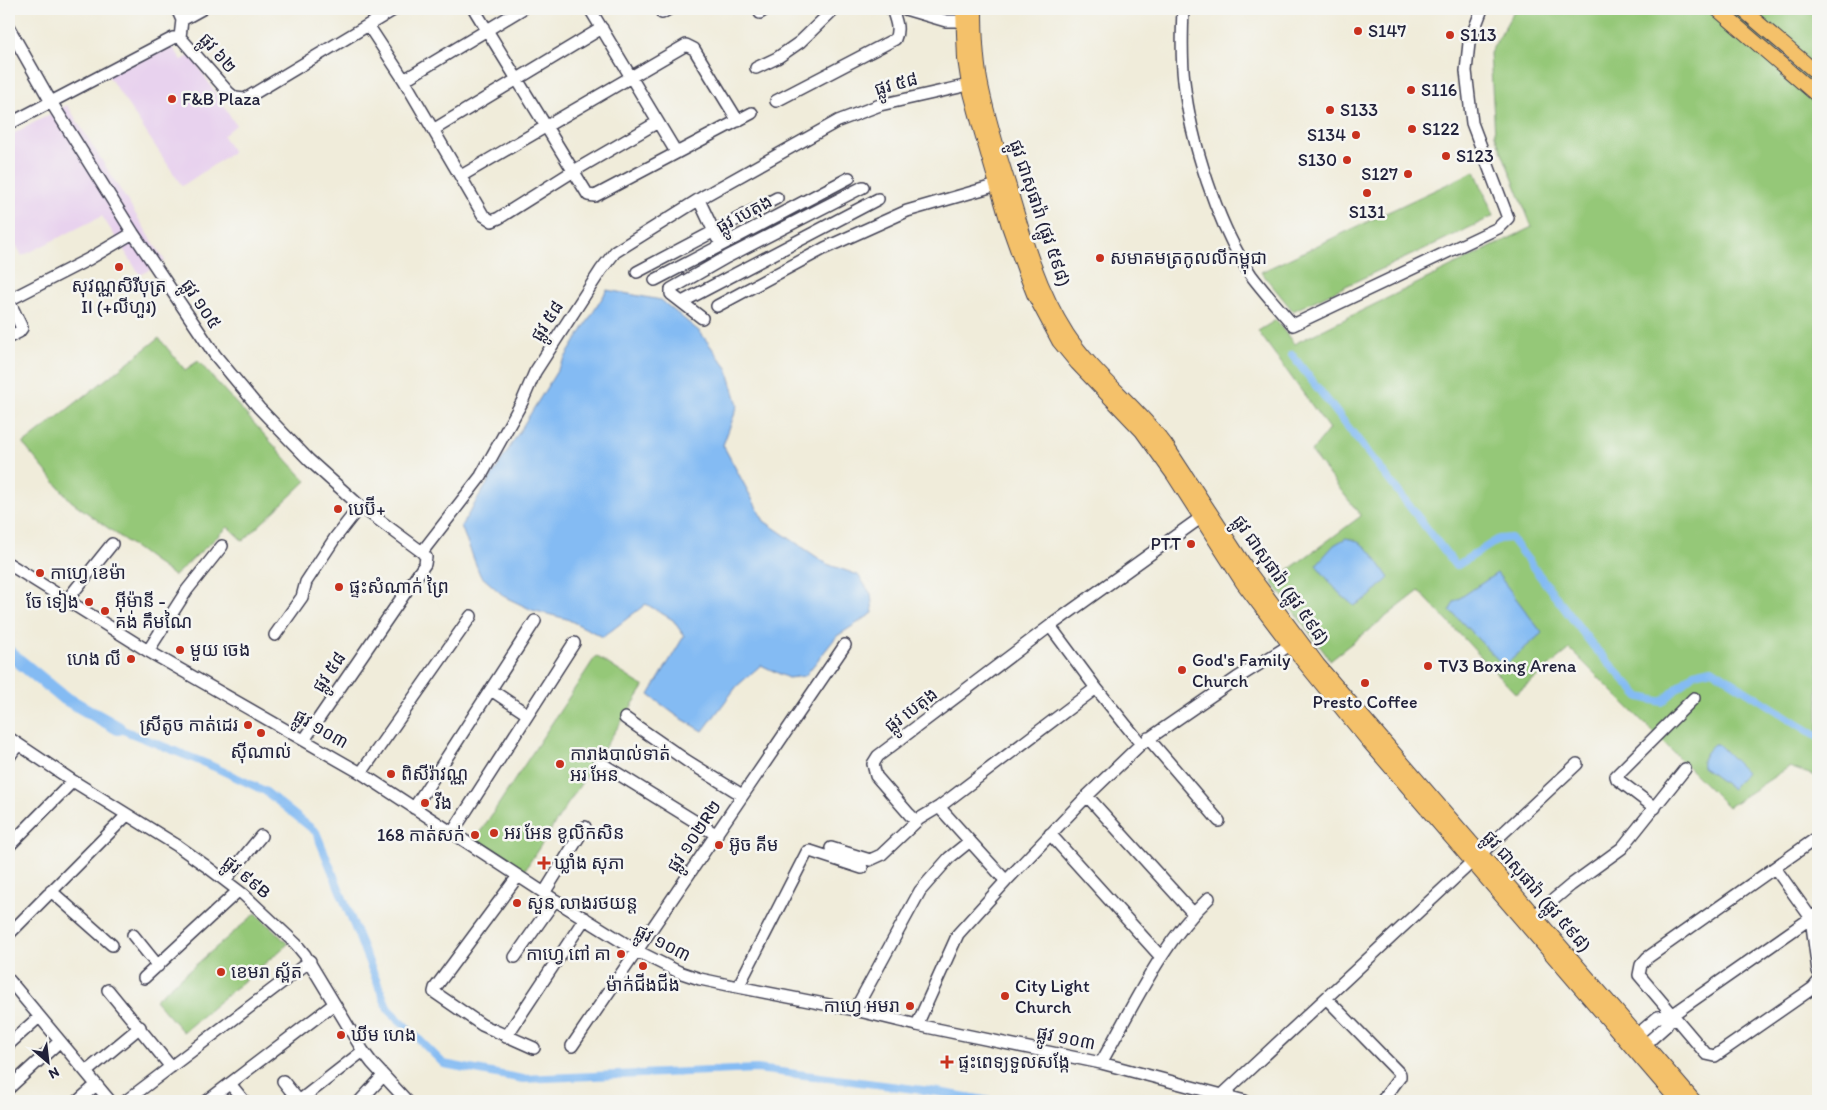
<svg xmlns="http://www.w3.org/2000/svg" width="1827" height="1110" viewBox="0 0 1827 1110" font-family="Itim,'Noto Sans Khmer',sans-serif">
	<rect width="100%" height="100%" fill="#f6f6f2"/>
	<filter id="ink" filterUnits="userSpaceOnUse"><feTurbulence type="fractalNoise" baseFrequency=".02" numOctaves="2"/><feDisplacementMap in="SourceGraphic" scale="10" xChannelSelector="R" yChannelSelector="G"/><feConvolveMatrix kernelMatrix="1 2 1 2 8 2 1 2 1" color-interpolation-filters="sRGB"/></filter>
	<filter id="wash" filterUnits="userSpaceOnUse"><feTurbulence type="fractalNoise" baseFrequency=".0096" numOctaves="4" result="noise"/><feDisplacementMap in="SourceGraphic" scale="20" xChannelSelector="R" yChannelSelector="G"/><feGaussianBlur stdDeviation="1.12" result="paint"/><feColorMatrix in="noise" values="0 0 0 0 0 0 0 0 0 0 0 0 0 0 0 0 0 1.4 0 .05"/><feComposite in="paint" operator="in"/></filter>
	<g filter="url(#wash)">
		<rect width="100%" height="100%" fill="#f0ecda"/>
		<path fill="#e8d2ee" d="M168,41L182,60L191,55L236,125L223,136L233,152L182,186L107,74Z
			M67,105L165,261L140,275L102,216L22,256L9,232V136Z"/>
		<path fill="#95c878" stroke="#5c755a" d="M1515,9H1818V777L1789,767L1728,807L1570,649L1516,694L1419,591L1330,660L1272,582L1361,516L1311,452L1329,429L1258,331L1276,320L1294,344L1532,227L1495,135L1490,53Z
			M1475,171L1494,216L1293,311L1261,272Z
			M159,338L185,370L198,361L306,481L243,541L228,527L174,576L71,501L23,444Z
			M596,656L644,687L524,871L475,840Z
			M256,913L288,944L183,1032L155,1000Z"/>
		<path fill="#84bbf3" stroke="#536e97" d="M607,290L661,300L700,332L727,368L738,405L723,445L764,521L827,564L858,575L871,594L873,613L837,636L805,676L788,678L761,665L737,686L703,731L677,716L649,695L684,636L673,620L646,604L603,637L567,619L532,610L505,597L480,575L461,526Z
			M1346,538L1358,541L1371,552L1389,578L1369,597L1354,606L1339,593L1316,565L1334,545Z
			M1497,573L1542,633L1504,666L1450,610L1454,602Z
			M1714,744H1718L1746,772L1732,789L1702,767C1700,758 1708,749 1714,744Z"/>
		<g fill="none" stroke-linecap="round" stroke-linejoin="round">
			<path stroke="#84bbf3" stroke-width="8" d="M1292,355L1456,566L1499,539L1511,538L1594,647L1640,697L1662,702L1694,673L1712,669L1818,737
				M118,728L212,766L265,791L316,832L388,1009L444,1064L523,1079L757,1069L938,1092L990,1101"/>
			<path stroke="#84bbf3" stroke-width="14" d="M9,653L63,697L118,728"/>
		</g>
	</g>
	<g filter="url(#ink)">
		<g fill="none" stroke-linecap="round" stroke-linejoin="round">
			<g stroke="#414053" stroke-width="14">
				<path id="minor" d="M177,9L182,20L180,37
					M474,9L588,195L595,196L752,113
					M590,9L676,152
					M905,9L946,21H963
					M1183,9C1182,33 1181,57 1184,81C1190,140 1218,226 1251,275C1264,292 1279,309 1293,325L1498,228L1508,218L1472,123L1466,71L1469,43L1482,9
					M662,13L669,9
					M760,13L766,9
					M182,20L202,9
					M368,25L404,80L483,215L492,221L499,218L572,172L658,122
					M9,28L51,102L133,233L215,355L259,408L309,460L360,506L422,552L426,557L425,564L304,740
					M180,37L229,93L235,98L245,99L395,9
					M756,68L777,58L800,42L834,9
					M404,80L522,9
					M776,101L895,39C900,28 895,19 892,9
					M9,124L173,38L180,37
					M433,130L602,28
					M461,176L686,45L694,49L738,121
					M699,200L717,238
					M637,272L777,198
					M655,280L849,178
					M9,300L89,259L133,233
					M9,301L22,328L19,332L9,337
					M682,302L878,199
					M717,306L825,248L907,211L997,185
					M702,318L671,294V289L727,257L863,187
					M422,552L481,476L522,402L535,372L601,270L615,252L706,195L838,121L880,105L969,85
					M9,564L148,651L361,773L555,900L637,951L679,972L700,979L738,987L855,1010L917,1025L1101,1063L1245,1101
					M67,600L112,544
					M1050,626L1096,688L1141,744
					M275,635L302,597L306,582L335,538L360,506
					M148,651L187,590L222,546
					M491,690L527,714
					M625,718L687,761L742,795
					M9,738L73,781L178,846L206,866L244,895L296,944L305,955L363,1051L372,1063L407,1101
					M1148,738L1219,821
					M9,757L18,744
					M599,762L717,835
					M361,773L471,616
					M1087,796L1193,913
					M939,807L1006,881
					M414,808L535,621
					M1655,808L1617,779L1616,776L1694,698
					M919,819H914L909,814L876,776L873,764L878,756L1050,626L1206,514
					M452,833L574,643
					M1050,834L1161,957
					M1818,837L1647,958L1641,965L1639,975L1706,1054L1715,1056L1813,988L1818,982
					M9,846L73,781
					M831,848L870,860L881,855L919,819L939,807L1096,688
					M1775,868L1811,918L1818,971
					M518,876L435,988L434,992L482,1025L534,1048
					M225,880L261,836
					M51,891L112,945
					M544,893L585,827
					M1534,916L1571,885L1622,848L1685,769
					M9,934L127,815
					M133,935L158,966
					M515,957L555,900
					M144,978L238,891
					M9,980L110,1101
					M738,987L807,852L810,851L862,868
					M108,990L171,1067
					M1326,998L1400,1074V1077L1382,1101
					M855,1010L920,891L949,858L970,841
					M917,1025L958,934L1006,881L1087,796L1141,744L1237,678L1290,645
					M506,1037L585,918
					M1631,1040L1658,1017L1672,1015L1818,913
					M9,1044L39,1017
					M572,1046L845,645
					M1639,1050L1666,1026L1672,1015
					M1101,1063C1132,1008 1163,941 1209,898
					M86,1072L140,1027
					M283,1081L299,1101
					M231,1085L244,1101
					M9,1088L60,1041
					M1222,1095L1577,764
					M78,1101L96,1085
					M126,1101L310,961
					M207,1101L334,1004
					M299,1101L363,1051
					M360,1101L383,1076"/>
			</g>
			<g stroke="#414053" stroke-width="16">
				<path id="major" d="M963,9L965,59L969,85L981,130L1009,226L1025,271L1034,294L1059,341L1077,363L1142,431L1173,474L1243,583L1290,645L1370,743L1678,1101
					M975,9C975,33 976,57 980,80C987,118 999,154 1010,190C1024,239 1039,291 1067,334C1094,375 1136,405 1165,444L1251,575L1318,665L1694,1101
					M1717,9L1818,96
					M1742,9L1818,74"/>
			</g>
			<use href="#minor" stroke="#fff" stroke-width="11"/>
			<use href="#major" stroke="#f4c16b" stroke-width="14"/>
		</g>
	</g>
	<g fill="#c8321e" stroke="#f6f6f2" stroke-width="2">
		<circle cx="1358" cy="31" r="5"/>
		<circle cx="1450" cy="35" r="5"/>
		<circle cx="1411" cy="90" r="5"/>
		<circle cx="172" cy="99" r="5"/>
		<circle cx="1330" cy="110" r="5"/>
		<circle cx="1412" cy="129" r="5"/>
		<circle cx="1356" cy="135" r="5"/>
		<circle cx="1446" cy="156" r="5"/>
		<circle cx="1347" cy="160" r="5"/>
		<circle cx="1408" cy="174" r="5"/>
		<circle cx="1367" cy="193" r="5"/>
		<circle cx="1100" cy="258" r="5"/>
		<circle cx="119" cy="267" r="5"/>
		<circle cx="338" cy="509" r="5"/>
		<circle cx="1191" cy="544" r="5"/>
		<circle cx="40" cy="573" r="5"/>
		<circle cx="339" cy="587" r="5"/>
		<circle cx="89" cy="602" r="5"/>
		<circle cx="105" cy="611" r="5"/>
		<circle cx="180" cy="650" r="5"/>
		<circle cx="131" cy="659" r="5"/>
		<circle cx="1428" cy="666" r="5"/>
		<circle cx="1182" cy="670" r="5"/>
		<circle cx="1365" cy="683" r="5"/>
		<circle cx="248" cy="725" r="5"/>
		<circle cx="261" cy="733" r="5"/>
		<circle cx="560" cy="764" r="5"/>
		<circle cx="391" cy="774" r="5"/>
		<circle cx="425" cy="803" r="5"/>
		<circle cx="494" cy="833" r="5"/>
		<circle cx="475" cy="835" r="5"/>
		<circle cx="719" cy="845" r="5"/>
		<path d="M541.5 855.5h5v5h5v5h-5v5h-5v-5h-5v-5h5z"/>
		<circle cx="517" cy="903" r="5"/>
		<circle cx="621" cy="954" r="5"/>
		<circle cx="643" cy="966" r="5"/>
		<circle cx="221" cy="972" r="5"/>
		<circle cx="1005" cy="996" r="5"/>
		<circle cx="910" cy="1006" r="5"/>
		<circle cx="341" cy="1035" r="5"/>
		<path d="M944.5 1054.5h5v5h5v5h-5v5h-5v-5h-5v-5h5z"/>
	</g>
	<g text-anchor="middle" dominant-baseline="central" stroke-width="5" stroke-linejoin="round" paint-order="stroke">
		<g font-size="18" fill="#22223b" stroke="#f6f6f2" text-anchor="start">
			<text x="1368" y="31">S147</text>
			<text x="1460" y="35">S113</text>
			<text x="1421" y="90">S116</text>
			<text x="182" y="99">F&amp;B Plaza</text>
			<text x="1340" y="110">S133</text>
			<text x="1422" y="129">S122</text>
			<text x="1346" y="135" text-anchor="end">S134</text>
			<text x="1456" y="156">S123</text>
			<text x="1337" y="160" text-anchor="end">S130</text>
			<text x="1398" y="174" text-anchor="end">S127</text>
			<text x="1367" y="212" text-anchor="middle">S131</text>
			<text x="1110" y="258">សមាគមត្រកូលលីកម្ពុជា</text>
			<text x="119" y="286" text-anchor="middle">សុវណ្ណសិរីបុត្រ<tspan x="119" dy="21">II (+លីហួរ)</tspan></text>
			<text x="348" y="509">បេប៊ី+</text>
			<text x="1181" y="544" text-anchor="end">PTT</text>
			<text x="50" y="573">កាហ្វេ ខេម៉ា</text>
			<text x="349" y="587">ផ្ទះសំណាក់ ព្រៃ</text>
			<text x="115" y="601">អ៊ីម៉ានី -<tspan x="115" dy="21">គង់ គឹមណៃ</tspan></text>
			<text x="79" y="602" text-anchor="end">ចែ ទៀង</text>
			<text x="190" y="650">មួយ ចេង</text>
			<text x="121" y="659" text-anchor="end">ហេង លី</text>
			<text x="1192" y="660">God's Family<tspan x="1192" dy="21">Church</tspan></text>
			<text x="1438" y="666">TV3 Boxing Arena</text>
			<text x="1365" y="702" text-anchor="middle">Presto Coffee</text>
			<text x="238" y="725" text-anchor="end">ស្រីតូច កាត់ដេរ</text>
			<text x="261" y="752" text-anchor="middle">ស៊ីណាល់</text>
			<text x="570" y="754">ការាងបាល់ទាត់<tspan x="570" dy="21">អរ អែន</tspan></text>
			<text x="401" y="774">ពិសីរ៉ាវណ្ណ</text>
			<text x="435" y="803">វីង</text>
			<text x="504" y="833">អរ អែន ខូលិកសិន</text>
			<text x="465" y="835" text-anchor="end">168 កាត់សក់</text>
			<text x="729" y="845">អ៊ូច គីម</text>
			<text x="554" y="863">ឃ្លាំង សុភា</text>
			<text x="527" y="903">សួន លាងរថយន្ត</text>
			<text x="611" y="954" text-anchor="end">កាហ្វេ ពៅ គា</text>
			<text x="231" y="972">ខេមរា ស្ព័ត</text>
			<text x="643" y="985" text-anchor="middle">ម៉ាក់ជីងជីង</text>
			<text x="1015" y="986">City Light<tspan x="1015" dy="21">Church</tspan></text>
			<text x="900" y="1006" text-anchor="end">កាហ្វេ អមរា</text>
			<text x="351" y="1035">ឃីម ហេង</text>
			<text x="958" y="1062">ផ្ទះពេទ្យទួលសង្កែ</text>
		</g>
		<g font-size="18" fill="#22223b" stroke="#f6f6f2">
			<text transform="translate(218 53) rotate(49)">ផ្លូវ ៦២</text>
			<text transform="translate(896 84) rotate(-15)">ផ្លូវ ៥៨</text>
			<text transform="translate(1040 213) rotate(71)">ផ្លូវ ជាសុផារ៉ា (ផ្លូវ ៥៩៨)</text>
			<text transform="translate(744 214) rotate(-28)">ផ្លូវ បេតុង</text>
			<text transform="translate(201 304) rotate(56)">ផ្លូវ ១០៥</text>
			<text transform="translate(547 321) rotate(-57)">ផ្លូវ ៥៨</text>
			<text transform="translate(1281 580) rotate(55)">ផ្លូវ ជាសុផារ៉ា (ផ្លូវ ៥៩៨)</text>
			<text transform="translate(329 672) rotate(-56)">ផ្លូវ ៥៨</text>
			<text transform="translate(911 710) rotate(-37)">ផ្លូវ បេតុង</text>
			<text transform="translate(321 729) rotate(30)">ផ្លូវ ១០៣</text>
			<text transform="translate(694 836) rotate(-56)">ផ្លូវ ១០២R២</text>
			<text transform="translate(247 877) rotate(40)">ផ្លូវ ៩៩B</text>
			<text transform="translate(1537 891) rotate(49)">ផ្លូវ ជាសុផារ៉ា (ផ្លូវ ៥៩៨)</text>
			<text transform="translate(663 943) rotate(27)">ផ្លូវ ១០៣</text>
			<text transform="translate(1066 1038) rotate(11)">ផ្លូវ ១០៣</text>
		</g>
	</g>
	<rect width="1827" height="1110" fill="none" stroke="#f6f6f2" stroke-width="30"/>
	<g transform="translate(48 1062) rotate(152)" stroke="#f6f6f2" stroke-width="4" paint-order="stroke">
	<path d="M0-4L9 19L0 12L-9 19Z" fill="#22223b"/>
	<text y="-8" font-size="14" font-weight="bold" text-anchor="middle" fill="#22223b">N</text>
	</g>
</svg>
